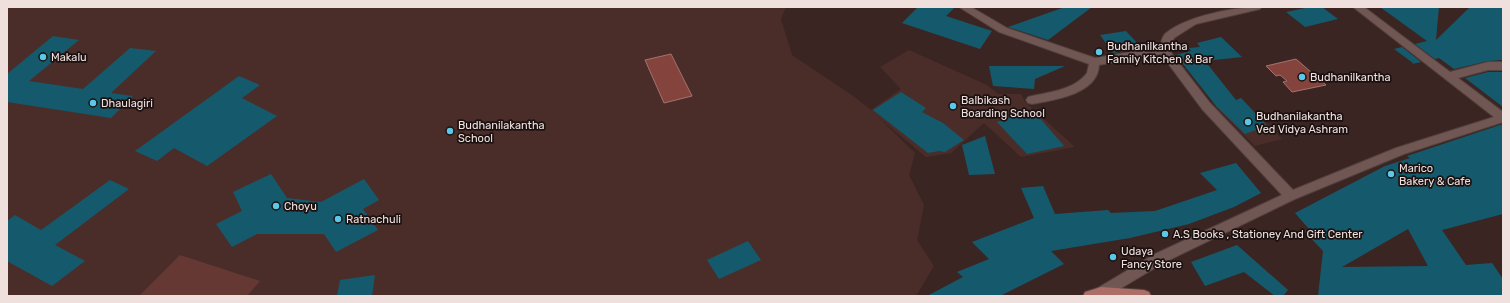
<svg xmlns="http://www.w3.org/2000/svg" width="1510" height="303" viewBox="0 0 1510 303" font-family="Rubik,sans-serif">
	<rect width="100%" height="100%" fill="#3b2522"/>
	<path fill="#4a2d29" d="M7,7H786L781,19L792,55L852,95L871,110L901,89L880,67L909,50L987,85L998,94H1021L1025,102L1075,147L1021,157L984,123L951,153L926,157L877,116L915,153L909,175L924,205L917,240L934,266L916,296H7Z
		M1242,99L1282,139L1255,146L1215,106Z"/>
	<path fill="#653833" d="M180,255L260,281L247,296H139Z"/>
	<path fill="#84443d" stroke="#a4736d" d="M671,54L692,96L664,103L645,60Z
		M1296,59L1326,85L1292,92L1283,82L1287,81L1280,75L1276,76L1266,66Z"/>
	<path fill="#155a6c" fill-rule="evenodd" d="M918,7H955L946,16L992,31L980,49L902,23Z
		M1065,7H1092L1048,40L1008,27Z
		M1310,7H1322L1338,19L1305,27L1286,12Z
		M1380,7H1439L1436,40L1470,7H1503V60L1488,61L1454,69L1439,58L1435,59L1415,44L1427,41Z
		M1126,31L1140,46L1127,47L1129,51L1113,53L1100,35Z
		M53,36L79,40L29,81L83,89L130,48L156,51L111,93L133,96L111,118L7,102V74Z
		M1221,37L1242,57L1205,61L1236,100L1241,98L1267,126L1245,134L1216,106L1176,55L1191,51L1189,48L1200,47L1197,43Z
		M1402,47L1421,62L1412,64L1413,63L1394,49Z
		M989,66H1065L1035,79L1034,89L993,86Z
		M1488,72H1503V107L1465,78Z
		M239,76L260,85L242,98L277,116L207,166L174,148L157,161L135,151Z
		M901,92L926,108L922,112L943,123L964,140L945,152L939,151L928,153L873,110Z
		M1033,110L1064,146L1027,154L997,122Z
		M1503,124V214L1442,230L1466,265L1492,263L1503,279V296H1318L1323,251L1304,231L1310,230L1295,213L1385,166L1410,158L1407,156ZM1408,229L1428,266L1342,267Z
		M985,136L995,174L969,175L962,145Z
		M1236,163L1261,193L1234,207L1189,224L1130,238L1051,251L1064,264L1000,296H927L963,277L957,272L989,259L972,242L1034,218L1021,188L1043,186L1055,214L1108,210L1111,213L1155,211L1217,190L1200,173Z
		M271,174L287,198L321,202L364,179L379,200L363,209L378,230L336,252L324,234H257L232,247L216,224L242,211L233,192Z
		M110,180L129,189L55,245L85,261L52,286L7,261V221L15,215L41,230Z
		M748,241L761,260L719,279L707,260Z
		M1237,245L1288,290L1283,296H1275L1244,272L1205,286L1191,262Z
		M375,275L372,296H337L340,280Z"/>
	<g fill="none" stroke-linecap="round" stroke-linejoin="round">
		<g stroke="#52403e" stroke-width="2">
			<path id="minor" d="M959,7H971L1007,28L1095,58L1160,47C1161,43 1162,36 1166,33C1187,16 1234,7 1261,7L1260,9L1196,24L1174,38L1169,50L1210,103L1293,190L1396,148L1494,117L1353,7H1364L1450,72L1488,62H1503V70H1488L1458,78L1503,112V122L1404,154L1295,199L1165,262L1108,296H1096L1094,293L1096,289L1155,254L1282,195L1202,109L1161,54L1099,65C1098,94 1055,100 1032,104L1028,103L1026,100L1028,97C1048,92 1073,91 1087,73L1089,64L999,32Z"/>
		</g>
		<g stroke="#52403e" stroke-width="2">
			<path id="major" d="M1101,287L1144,290L1149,292L1151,296H1083L1085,292Z"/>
		</g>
		<use href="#minor" fill="#705754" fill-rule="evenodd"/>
		<use href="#major" fill="#ad6e67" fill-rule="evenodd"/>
	</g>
	<g fill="#5bc8e7" stroke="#1b1110" stroke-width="1.5">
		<circle cx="1099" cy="52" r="4"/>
		<circle cx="43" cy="57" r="4"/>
		<circle cx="1302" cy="77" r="4"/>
		<circle cx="93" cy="103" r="4"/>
		<circle cx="953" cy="106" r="4"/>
		<circle cx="1248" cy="122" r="4"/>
		<circle cx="450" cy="131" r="4"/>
		<circle cx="1391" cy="174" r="4"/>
		<circle cx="276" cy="206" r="4"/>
		<circle cx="338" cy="219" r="4"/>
		<circle cx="1165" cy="234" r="4"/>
		<circle cx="1113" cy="257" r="4"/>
	</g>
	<g text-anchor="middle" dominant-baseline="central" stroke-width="3.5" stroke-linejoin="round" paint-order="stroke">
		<g font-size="11" fill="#efe0de" stroke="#1b1110" text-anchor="start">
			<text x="1107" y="46">Budhanilkantha<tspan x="1107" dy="13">Family Kitchen &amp; Bar</tspan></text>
			<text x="51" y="57">Makalu</text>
			<text x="1310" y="77">Budhanilkantha</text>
			<text x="961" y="100">Balbikash<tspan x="961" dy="13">Boarding School</tspan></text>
			<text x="101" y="103">Dhaulagiri</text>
			<text x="1256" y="116">Budhanilakantha<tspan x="1256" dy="13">Ved Vidya Ashram</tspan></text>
			<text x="458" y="125">Budhanilakantha<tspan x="458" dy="13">School</tspan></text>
			<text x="1399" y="168">Marico<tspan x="1399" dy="13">Bakery &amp; Cafe</tspan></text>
			<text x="284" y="206">Choyu</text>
			<text x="346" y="219">Ratnachuli</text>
			<text x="1173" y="234">A.S Books , Stationey And Gift Center</text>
			<text x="1121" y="251">Udaya<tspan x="1121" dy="13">Fancy Store</tspan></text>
		</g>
	</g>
	<rect width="1510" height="303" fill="none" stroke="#efe0de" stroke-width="16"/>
</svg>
